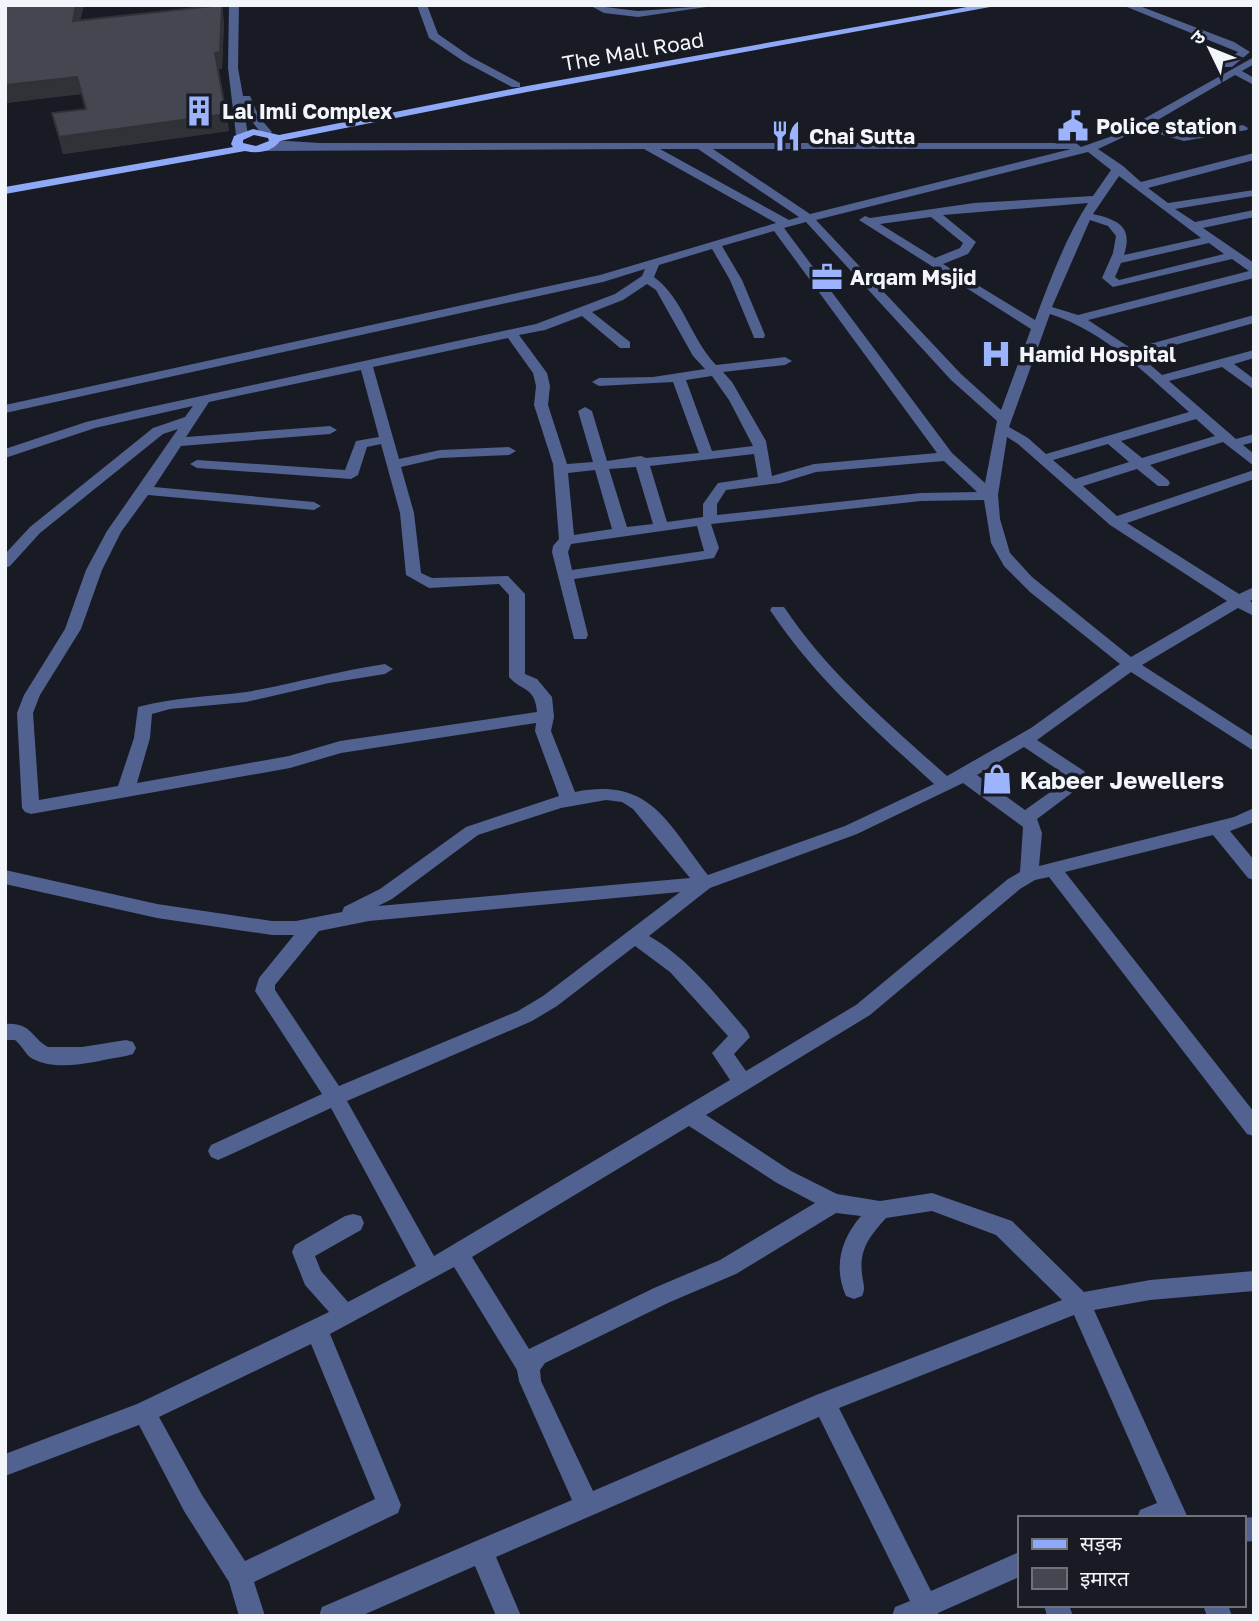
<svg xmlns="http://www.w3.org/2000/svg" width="1259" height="1621" viewBox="0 0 1259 1621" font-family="'Golos Text','Noto Sans Devanagari',sans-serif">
	<rect width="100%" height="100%" fill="#181b23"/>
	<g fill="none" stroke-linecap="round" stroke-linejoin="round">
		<path fill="#516190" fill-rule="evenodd" d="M229,5H239L238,68L243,96H250L259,117L272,132L270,134H262L249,118L243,104L248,135L242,138L236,135L228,68Z
			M417,5H427L438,34L471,57L520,83V87H512L463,61L429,38Z
			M589,5L638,11L720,5L638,17L604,13Z
			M1122,5H1137L1234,42L1250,52L1232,67H1224V63L1238,52Z
			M1254,57V64L1242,71L1254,78V85L1235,75L1149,125L1184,135L1243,125L1248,128L1247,130L1184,141L1141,129L1098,149L1123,166L1141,182L1254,153V160L1148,188L1168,203L1254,190L1253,196L1175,209L1195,222L1254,210V217L1203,228L1254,263V278L1088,320L1132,349L1254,315V323L1139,355L1162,375L1254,350V358L1234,364L1254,379V390L1222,367L1169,381L1236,439L1254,434V442L1243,445L1254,454V466L1223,442L1150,465L1168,480L1170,483L1168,486H1158L1137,469L1083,486L1117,516L1254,470V479L1127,523L1239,594L1254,587V599L1250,601L1254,604V616L1238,608L1142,665L1254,737V751L1131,672L1037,740L1084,771L1089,780L1037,819L1042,833L1039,866L1234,817L1254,808V822L1230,831L1254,860V880L1248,878L1213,835L1065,872L1254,1112V1136L1247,1134L1049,877L1035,880L1020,889L870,1015L706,1115L791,1171L837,1194L880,1201L932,1193L1012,1221L1084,1292L1150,1280L1254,1271V1291L1150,1300L1094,1310L1188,1518H1137L1140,1510L1157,1503L1074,1315L839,1408L931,1591L1019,1552V1577L938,1613L939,1616H892L895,1607L910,1601L819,1417L496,1557L521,1616H496L475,1566L361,1616H319L322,1607L572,1500L519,1381L517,1370L454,1267L330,1334L401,1505L398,1513L254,1582L265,1616H239L229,1582L184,1511L139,1425L5,1476V1454L137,1404L329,1312L305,1285L292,1252L295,1245L345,1216L353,1214L361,1216L364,1223L361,1230L315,1256L321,1271L348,1302L416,1266L331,1108L225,1157L218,1160L211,1157L208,1151L211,1145L322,1094L255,991L259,978L294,935H272L157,918L5,884V870L157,904L272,921H296L342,912L344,907L380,889L466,827L559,796L535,731L536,723L341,753L290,768L31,814L25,812L22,808L17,713L24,695L65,629L86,570L107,531L178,429L163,434L40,533L10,566L5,568V554L30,527L153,428L185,417L193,406L95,428L5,458V449L86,422L141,409L536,324L615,294L642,276L645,269L603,282L5,413V405L600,275L776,223L644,149L258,151V147L274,145L269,142L271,140L320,143H1076L1081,147L1115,135ZM660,149H698L799,217L789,220ZM713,149H1071L810,214ZM1088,152L1111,170L1093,196L974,203L870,218L865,216L859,220L1031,329L1001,410L961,374L816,220ZM1119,176L1201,238L1124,255C1133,227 1119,220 1093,214ZM1088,203C1066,237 1050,280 1035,320L943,264L968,254L976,242L943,215ZM931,217L963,243L960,248L935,258L880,224ZM1090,220L1108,226L1116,236L1113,253L1102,278L1113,287L1232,259L1249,271L1078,315L1052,307ZM806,222L951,380L997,421L985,483L952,453L784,228ZM774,231L937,453L814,464L772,476L766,441L732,382L723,372L785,365L792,361L785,357L716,365C691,339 683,298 654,277L659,265L712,249L730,280L753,335L754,338H764L765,335L742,280L722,246ZM1209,243L1224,254L1119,280L1115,277L1121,263ZM647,284L656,290L693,356L705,369L653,377L599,378L592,382L599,386L673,382L699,453L646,458L641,456L607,461L592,411L585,407L578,411L593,462L567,464L548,405L550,386L547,373L519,335L545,330L582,316L620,348H630V342L592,312L623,300ZM1050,314C1104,331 1147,375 1189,412L1046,454L1028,438L1009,427ZM508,338L533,373L536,386L534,405L553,464L559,539L553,546L552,552L574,639H586L588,635L574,579L714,558L719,548L711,524L921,501L984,500L991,543L1004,566L1030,592L1120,664L1031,728L947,776C888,723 828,673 784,607H772L770,610C815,678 874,729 934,784L845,826L708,875C667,823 651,777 575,792L551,731L554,717L552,697L537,679L525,674V594L508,576L432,578L421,573L414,513L401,467L440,458L509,455L516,451L509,447L440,450L399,459L373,367ZM361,370L379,437L356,441L345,470L197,460L190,464L197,468L351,479L358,475L367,447L381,444L400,513L406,575L429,588L499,584L509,595V677C522,692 535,686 537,712L340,741L289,756L137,783L150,738L152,714L170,709L246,702L329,683L385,674L393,669L385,664C338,671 292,684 246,692C209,697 174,697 138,707L134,738L118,786L39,800L33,713L40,695L81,629L102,570L121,532L148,495L314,510L321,506L314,502L154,487L181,446L330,434L337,430L330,426L186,437L209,402ZM712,376L729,400L753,446L712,451L686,380ZM1196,419L1215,436L1142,458L1121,441ZM1007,437L1018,444L1110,525L1227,601L1131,657L1032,577L1010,553L1000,519L998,495ZM1108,444L1129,462L1075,479L1053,460ZM754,454L758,477L718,483L703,504V517L667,522L650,466ZM944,461L977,492L921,493L717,515V504L726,490L780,483L816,472ZM636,467L653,524L627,527L609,469ZM595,470L612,529L574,535L568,473ZM697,526L704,551L572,570L568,552L571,544ZM1024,747L1070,778L1025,810L977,775ZM963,783L1023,827L1020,872L1008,879L856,1005L746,1071L734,1054L750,1037L747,1031C718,997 688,958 649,936L710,888L857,834ZM606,800L622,802L633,809L690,878L378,906L392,899L478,835L561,808ZM680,892L543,996L518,1011L339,1086L275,990V985L319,931L369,921ZM635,946L670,972L728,1036L712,1053L730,1080L434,1256L347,1101L532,1021L557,1006ZM689,1126L777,1183L815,1203L720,1260L654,1288L529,1349L472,1257ZM932,1211L996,1235L1062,1300L816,1395L593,1491L541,1381L540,1370L545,1363L670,1302L736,1274L836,1213L861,1216C841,1239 833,1267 846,1296L854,1299L862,1296C866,1288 863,1283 862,1274C859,1249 870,1236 886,1218ZM311,1344L375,1499L245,1561L202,1495L159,1417Z
			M5,1024C32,1022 31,1038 48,1047H82L126,1040L133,1042L136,1048L133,1054L126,1056C99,1060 60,1073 33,1059C26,1056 22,1045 15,1040H5Z
			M1254,1517V1541L1243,1542V1518Z
			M1044,1605H1069L1073,1616H1047Z
			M1203,1605H1228L1232,1616H1207Z"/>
		<path fill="#8fa8f8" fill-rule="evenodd" d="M978,5H1001L527,92L280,141C272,152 258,154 245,151L5,194V187L233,147L231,144L234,136L253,129L279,135L527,86ZM254,135L268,138L269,141L256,146L243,143V140Z"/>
	</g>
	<path fill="#3a3d45" d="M5,5H87H84L80,20L224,21L222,69H218L229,131L63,154L52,113L85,109L81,94L5,103Z"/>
	<path fill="#303238" d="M76,5H83L76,37L73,21Z
		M222,5L224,21L222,69H218L215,53Z
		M77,77L81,94L5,103V85Z
		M226,114L229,131L63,154L59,137Z"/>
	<path fill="#444750" stroke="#303238" stroke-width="2" d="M5,5H76L73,21L222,5L220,52L215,53L226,114L59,137L52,113L86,109L77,77L5,85Z"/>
	<defs>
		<g id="building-bare" transform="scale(2.415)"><path d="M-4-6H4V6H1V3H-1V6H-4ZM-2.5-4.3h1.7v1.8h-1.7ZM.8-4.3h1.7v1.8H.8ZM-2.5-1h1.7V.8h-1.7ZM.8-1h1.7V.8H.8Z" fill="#9cb4fd" stroke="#181b23" stroke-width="2.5" paint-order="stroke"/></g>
		<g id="civic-bare" transform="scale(2.415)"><path d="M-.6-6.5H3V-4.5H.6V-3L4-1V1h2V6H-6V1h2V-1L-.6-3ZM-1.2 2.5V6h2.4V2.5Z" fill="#9cb4fd" stroke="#181b23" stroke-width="2.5" paint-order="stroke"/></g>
		<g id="restaurant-bare" transform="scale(2.415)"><path d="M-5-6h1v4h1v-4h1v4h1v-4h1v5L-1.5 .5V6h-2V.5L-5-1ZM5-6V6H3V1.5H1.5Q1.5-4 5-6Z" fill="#9cb4fd" stroke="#181b23" stroke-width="2.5" paint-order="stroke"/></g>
		<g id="office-bare" transform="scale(2.415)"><path d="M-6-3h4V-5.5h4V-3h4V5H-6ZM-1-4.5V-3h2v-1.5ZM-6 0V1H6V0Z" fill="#9cb4fd" stroke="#181b23" stroke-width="2.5" paint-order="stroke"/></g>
		<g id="hospital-bare" transform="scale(2.415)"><path d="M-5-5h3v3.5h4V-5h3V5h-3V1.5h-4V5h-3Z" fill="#9cb4fd" stroke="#181b23" stroke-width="2.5" paint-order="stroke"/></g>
		<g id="shop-bare" transform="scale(2.415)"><path d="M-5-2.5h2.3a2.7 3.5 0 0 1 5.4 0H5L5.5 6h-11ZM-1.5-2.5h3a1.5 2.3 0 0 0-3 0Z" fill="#9cb4fd" stroke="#181b23" stroke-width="2.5" paint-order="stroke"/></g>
	</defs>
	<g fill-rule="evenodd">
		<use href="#building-bare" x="199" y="111"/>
		<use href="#civic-bare" x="1073" y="126"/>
		<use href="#restaurant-bare" x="786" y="136"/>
		<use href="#office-bare" x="827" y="277"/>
		<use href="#hospital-bare" x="996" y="354"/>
		<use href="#shop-bare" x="997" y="779"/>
	</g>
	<g text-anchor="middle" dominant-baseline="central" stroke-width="7" stroke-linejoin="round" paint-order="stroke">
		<g font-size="21" fill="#f2f5fa" stroke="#181b23">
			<text transform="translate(633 51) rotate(-10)">The Mall Road</text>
		</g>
		<g font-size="21" font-weight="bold" fill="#f2f5fa" stroke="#181b23" text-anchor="start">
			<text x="222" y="111">Lal Imli Complex</text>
			<text x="1096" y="126">Police station</text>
			<text x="809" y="136">Chai Sutta</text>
			<text x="850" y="277">Arqam Msjid</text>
			<text x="1019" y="354">Hamid Hospital</text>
		</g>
		<g font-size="24" font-weight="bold" fill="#f2f5fa" stroke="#181b23" text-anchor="start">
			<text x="1020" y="779">Kabeer Jewellers</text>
		</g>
	</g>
	<rect width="1259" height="1621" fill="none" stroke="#f2f5fa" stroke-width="14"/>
	<rect x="1018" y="1516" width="228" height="91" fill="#181b23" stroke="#6f7279" stroke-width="2"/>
	<rect x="1032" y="1539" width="35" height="10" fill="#8fa8f8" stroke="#6f7279" stroke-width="2"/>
	<text x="1080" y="1551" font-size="21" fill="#f2f5fa">सड़क</text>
	<rect x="1032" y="1568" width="35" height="21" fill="#444750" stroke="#6f7279" stroke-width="2"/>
	<text x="1080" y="1586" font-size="21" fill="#f2f5fa">इमारत</text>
	<g transform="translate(1210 49) rotate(313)" stroke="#181b23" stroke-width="5" paint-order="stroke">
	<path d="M0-5L12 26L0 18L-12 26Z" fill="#f2f5fa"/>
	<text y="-10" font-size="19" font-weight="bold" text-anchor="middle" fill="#f2f5fa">उ</text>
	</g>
</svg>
